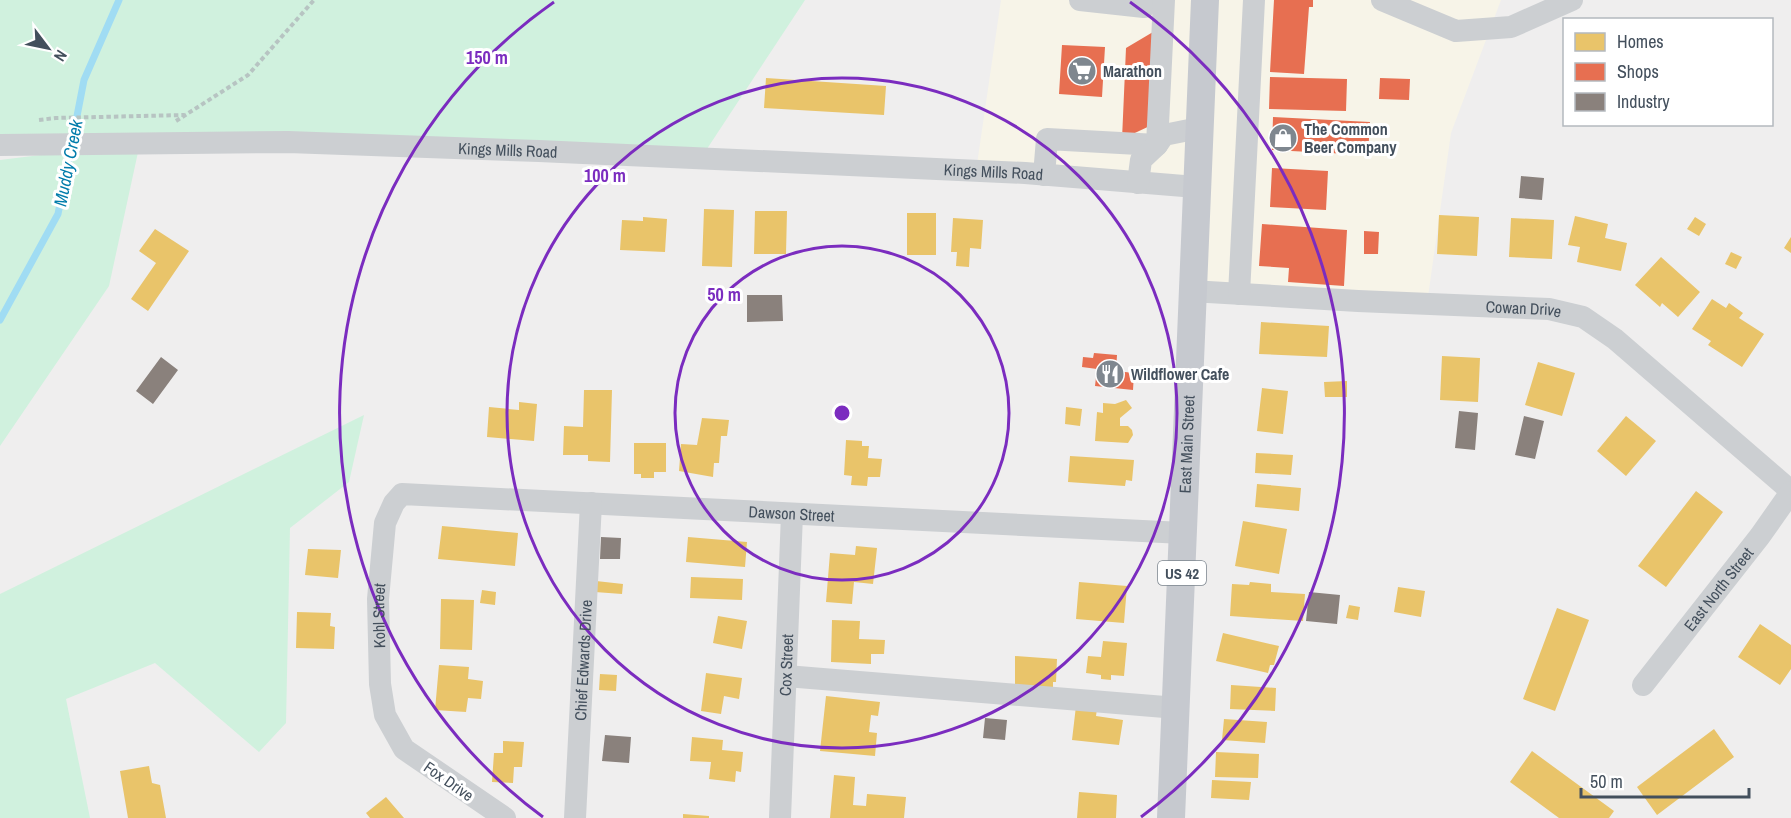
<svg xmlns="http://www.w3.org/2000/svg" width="1791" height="818" viewBox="0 0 1791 818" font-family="'Archivo Narrow',sans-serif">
	<rect width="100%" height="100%" fill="#efeeee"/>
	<path fill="#f7f4e8" d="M1001,0H1501L1451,133L1427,304L1191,291L1195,187L976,171Z"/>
	<path fill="#d0f1de" d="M0,0H805L701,158L140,143L109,286L0,446V160L129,144L0,146Z
		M364,415L349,482L290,528L286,723L259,752L155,663L66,699L90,818H0V594Z"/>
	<path fill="#e9c46a" d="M766,78L886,86L884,115L764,108Z
		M704,209L734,210L732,267L702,266Z
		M755,211H787L786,254H754Z
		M907,213H936V255H907Z
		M1439,215L1479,217L1477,256L1437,254Z
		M1575,216L1608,224L1605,238L1627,243L1621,271L1577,262L1580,247L1568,245Z
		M643,217L667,219L665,252L620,250L622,220L643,221Z
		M1695,217L1706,224L1699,236L1687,229Z
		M953,218L983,220L981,249L970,248L969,267L956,266L957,252H951Z
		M1511,218L1554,220L1552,259L1509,257Z
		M155,229L189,251L148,311L131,299L156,263L139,251Z
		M1791,237V253L1784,248Z
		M1731,252L1742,257L1736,269L1725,264Z
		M1661,257L1700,292L1678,317L1662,303L1660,307L1635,285Z
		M1712,299L1726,308L1729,303L1743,313L1739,318L1764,334L1742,367L1708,345L1711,341L1692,329Z
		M1261,322L1329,326L1327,357L1259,354Z
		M1442,356L1480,358L1478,402L1440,400Z
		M1538,362L1575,373L1562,416L1525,405Z
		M1347,381V397H1325L1324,382Z
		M1262,388L1288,391L1283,434L1257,431Z
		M584,390H612L610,462L588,461V455H563L564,426L583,427Z
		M1126,400L1132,408L1120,418V426H1128L1132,430L1133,435L1128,443L1095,441L1097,412L1103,413V403L1115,404Z
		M519,402L537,404L534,441L487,437L489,407L519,410Z
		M1066,407L1082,409L1080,426L1065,424Z
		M1626,416L1656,441L1626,476L1597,451Z
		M702,418L729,420L727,436H721L719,463H714L713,477L679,471L681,444L697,445Z
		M846,440L862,441V446H869L868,458L882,459L880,477H868L867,486L851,485L852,476L844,475Z
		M634,443H666V472H654V478H641V474H634Z
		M1256,453L1293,455L1291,475L1255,473Z
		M1070,456L1134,460L1132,481L1126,480L1125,486L1068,482Z
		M1257,484L1301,488L1299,511L1255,507Z
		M1696,491L1723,512L1666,587L1638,566Z
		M1243,521L1287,529L1279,574L1235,566Z
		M442,526L518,533L515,566L438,559Z
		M688,537L747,542L745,567L686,562Z
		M856,546L877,548L873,584L854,582L852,604L826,602L830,553L855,555Z
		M308,549L341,550L338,578L305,575Z
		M691,577L743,579L742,600L690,598Z
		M596,581L623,584L622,594L595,592Z
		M1079,582L1127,586L1124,623L1076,619Z
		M1250,582L1271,584V592L1305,594L1303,621L1230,616L1232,584L1249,585Z
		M1398,587L1425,591L1421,617L1394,612Z
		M482,590L496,592L495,605L480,603Z
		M441,599L474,600L472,650L440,649Z
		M1349,605L1360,607L1358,620L1346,618Z
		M1557,608L1589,620L1555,711L1523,699Z
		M297,612L331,613L330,626L335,627L334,649L296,648Z
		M718,616L747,621L742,649L713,643Z
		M832,620L860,621L859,639L885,640L884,654H871V664L831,662Z
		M1760,624L1791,645V669L1780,685L1738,657Z
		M1223,633L1279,646L1274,665H1270L1268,673L1216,661Z
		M1103,641L1127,643L1124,676L1111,675V680L1101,679V675L1086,673L1088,656L1101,657Z
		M1015,656L1057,659L1056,682H1053V692H1015Z
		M439,665L469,667L468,679L483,681L481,699L468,698L466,712L435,710Z
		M706,673L742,678L739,699L724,696L721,714L701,711Z
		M600,674L617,675L616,691L599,690Z
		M1231,685L1276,688L1275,711L1230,709Z
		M826,696L880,702L878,716L871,715L869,732L877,733L875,756L820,751Z
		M1076,706L1097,709L1096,716L1123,720L1119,745L1072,740Z
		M1224,719L1267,722L1265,743L1222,740Z
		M1714,729L1734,757L1657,815L1637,787Z
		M692,737L723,740L722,750L743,752L741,772L736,771L735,782L709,779L711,762L690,761Z
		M503,741L524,742L522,767H514L513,783L492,782L494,753H503Z
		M1532,751L1614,811L1609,818H1559L1510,782Z
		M1216,752L1259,754L1258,778L1215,777Z
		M149,766L152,783L160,785L166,818H128L120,771Z
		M834,775L855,777L853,805L866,806L867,794L906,797L904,818H830Z
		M1212,780L1251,782L1249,800L1211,798Z
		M1079,792L1117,795L1116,818H1077Z
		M386,797L404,818H370L366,813Z
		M683,814L709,816V818H683Z"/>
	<path fill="#e76f51" d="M1274,0H1313V7H1309L1304,74L1270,72Z
		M1153,32L1154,124L1122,139L1126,48Z
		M1062,45L1105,47L1102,97L1059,94Z
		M1270,77L1347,79L1346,111L1269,109Z
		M1380,78L1410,79L1409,100L1379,99Z
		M1273,117L1370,122L1368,155L1272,150Z
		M1272,168L1328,171L1326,210L1270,207Z
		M1262,224L1347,230L1344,286L1288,282L1289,268L1259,266Z
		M1364,231L1379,232L1378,254H1364Z
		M1094,353L1117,355L1116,371L1134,373L1133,390L1095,386L1097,369L1082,367L1083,357L1093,358Z"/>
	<path fill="#8a817c" d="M1521,176L1544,178L1542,200L1519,198Z
		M747,295H782L783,321L747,322Z
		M161,357L178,370L153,404L136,391Z
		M1459,411L1478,413L1475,450L1455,448Z
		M1524,416L1544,421L1535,459L1515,455Z
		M601,537L621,538L620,559H600Z
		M1309,592L1340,595L1337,624L1306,621Z
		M985,718L1007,720L1005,740L983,738Z
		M605,735L631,737L629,763L602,761Z"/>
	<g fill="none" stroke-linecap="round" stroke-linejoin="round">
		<path stroke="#a0dcf3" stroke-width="7" d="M0,320L58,214L84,80L119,0"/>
		<path stroke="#b7c4c2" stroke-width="4" stroke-dasharray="4.5 3" stroke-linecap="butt" d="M39,120L56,118L184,115
			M176,121L248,75L314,0"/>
		<g stroke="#cccfd2" stroke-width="22">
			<path d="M1080,0L1144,7L1150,0"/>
			<path d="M1382,0L1456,31L1511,27L1572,0"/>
			<path id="s1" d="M0,145L288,142L539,151L1025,173L1196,187"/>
			<path d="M1044,175L1047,139L1157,145L1164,135L1199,128"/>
			<path d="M1138,183L1141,160L1157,145L1164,0"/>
			<path id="s2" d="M1191,291L1358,301L1549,309L1583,317L1615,339L1791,491"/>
			<path d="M1239,294L1254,0"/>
			<path d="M786,676L1177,708"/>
			<path id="s3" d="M1643,685L1760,536L1791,492"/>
			<path id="s4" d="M505,818L404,749L385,715L380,684L378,599L385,523L394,503L402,494L1183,533"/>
			<path id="s5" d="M575,818L591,503"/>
			<path id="s6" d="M780,818L792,514"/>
		</g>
		<path stroke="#c6c9cf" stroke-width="28" id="s7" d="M1171,818L1205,0"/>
	</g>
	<g fill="none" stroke="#7b2cbf" stroke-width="3">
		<circle cx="842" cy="413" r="167"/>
		<circle cx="842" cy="413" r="335"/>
		<path d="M543 817A502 502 0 0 1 554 2M1130 2A502 502 0 0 1 1141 817"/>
	</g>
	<defs>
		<g id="supermarket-disc" transform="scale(1.5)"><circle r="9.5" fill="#7f878f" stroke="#fff"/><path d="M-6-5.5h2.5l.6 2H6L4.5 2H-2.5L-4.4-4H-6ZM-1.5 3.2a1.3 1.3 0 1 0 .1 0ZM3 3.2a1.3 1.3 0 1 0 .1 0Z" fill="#fff"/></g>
		<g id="shop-disc" transform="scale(1.5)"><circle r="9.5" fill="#7f878f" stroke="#fff"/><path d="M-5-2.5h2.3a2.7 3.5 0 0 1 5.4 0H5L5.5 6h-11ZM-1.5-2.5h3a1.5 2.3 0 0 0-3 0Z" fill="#fff"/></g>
		<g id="restaurant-disc" transform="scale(1.5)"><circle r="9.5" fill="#7f878f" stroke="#fff"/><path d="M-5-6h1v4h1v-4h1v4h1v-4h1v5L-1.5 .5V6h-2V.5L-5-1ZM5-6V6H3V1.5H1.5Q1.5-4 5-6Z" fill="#fff"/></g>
	</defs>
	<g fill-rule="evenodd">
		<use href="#supermarket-disc" x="1082" y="71"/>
		<use href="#shop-disc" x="1283" y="138"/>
		<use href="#restaurant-disc" x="1110" y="374"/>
	</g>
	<g text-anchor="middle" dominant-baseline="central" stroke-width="6" stroke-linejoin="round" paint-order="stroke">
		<rect fill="#fff" stroke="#7b848d" stroke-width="1.5" x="1158" y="561" width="48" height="24" rx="4.5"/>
		<g font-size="15" font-weight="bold" fill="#434f5c">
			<text x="1182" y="573">US 42</text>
		</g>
		<g font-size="16" font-weight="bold" fill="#434f5c" stroke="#fff" text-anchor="start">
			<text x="1103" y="71">Marathon</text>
			<text x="1304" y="129">The Common<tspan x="1304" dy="18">Beer Company</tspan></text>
			<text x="1131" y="374">Wildflower Cafe</text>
		</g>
		<g font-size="16" fill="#434f5c" stroke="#fff">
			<text stroke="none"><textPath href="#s1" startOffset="508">Kings Mills Road</textPath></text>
			<text stroke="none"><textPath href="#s1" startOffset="994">Kings Mills Road</textPath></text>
			<text stroke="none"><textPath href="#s2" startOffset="333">Cowan Drive</textPath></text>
			<text stroke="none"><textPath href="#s7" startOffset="374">East Main Street</textPath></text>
			<text stroke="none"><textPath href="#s4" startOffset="778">Dawson Street</textPath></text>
			<text stroke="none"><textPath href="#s3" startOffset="122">East North Street</textPath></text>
			<text stroke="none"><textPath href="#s4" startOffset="261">Kohl Street</textPath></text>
			<text stroke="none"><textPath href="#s5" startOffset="158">Chief Edwards Drive</textPath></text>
			<text stroke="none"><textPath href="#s6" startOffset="153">Cox Street</textPath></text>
			<text transform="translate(449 781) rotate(35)">Fox Drive</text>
		</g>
		<g font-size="18" font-style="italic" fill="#017cab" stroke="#fff">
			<text transform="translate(68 163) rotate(-79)">Muddy Creek</text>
		</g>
	</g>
	<circle cx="842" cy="413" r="9" fill="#7b2cbf" stroke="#fff" stroke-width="3"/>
	<g font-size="18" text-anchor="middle" font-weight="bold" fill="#7b2cbf" stroke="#fff" stroke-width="6" stroke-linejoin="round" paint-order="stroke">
		<text x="487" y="64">150 m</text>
		<text x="605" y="182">100 m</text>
		<text x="724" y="301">50 m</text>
	</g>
	<rect x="1563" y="18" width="210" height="108" fill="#ffffff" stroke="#b4b9be" stroke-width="1.5"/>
	<rect x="1575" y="33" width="30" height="18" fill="#e9c46a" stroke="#b4b9be" stroke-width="1.5"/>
	<text x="1617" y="48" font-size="18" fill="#434f5c">Homes</text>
	<rect x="1575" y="63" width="30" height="18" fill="#e76f51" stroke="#b4b9be" stroke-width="1.5"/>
	<text x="1617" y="78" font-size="18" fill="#434f5c">Shops</text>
	<rect x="1575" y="93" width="30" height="18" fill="#8a817c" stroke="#b4b9be" stroke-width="1.5"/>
	<text x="1617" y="108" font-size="18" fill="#434f5c">Industry</text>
	<g transform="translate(48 48) rotate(122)" stroke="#ffffff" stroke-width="4.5" paint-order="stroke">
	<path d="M0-4.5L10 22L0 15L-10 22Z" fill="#434f5c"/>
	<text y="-9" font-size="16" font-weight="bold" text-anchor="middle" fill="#434f5c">N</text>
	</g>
	<path d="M1581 788v9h168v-9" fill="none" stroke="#434f5c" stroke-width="3"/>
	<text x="1590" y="788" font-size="18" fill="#434f5c" stroke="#ffffff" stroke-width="4.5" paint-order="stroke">50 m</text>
</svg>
